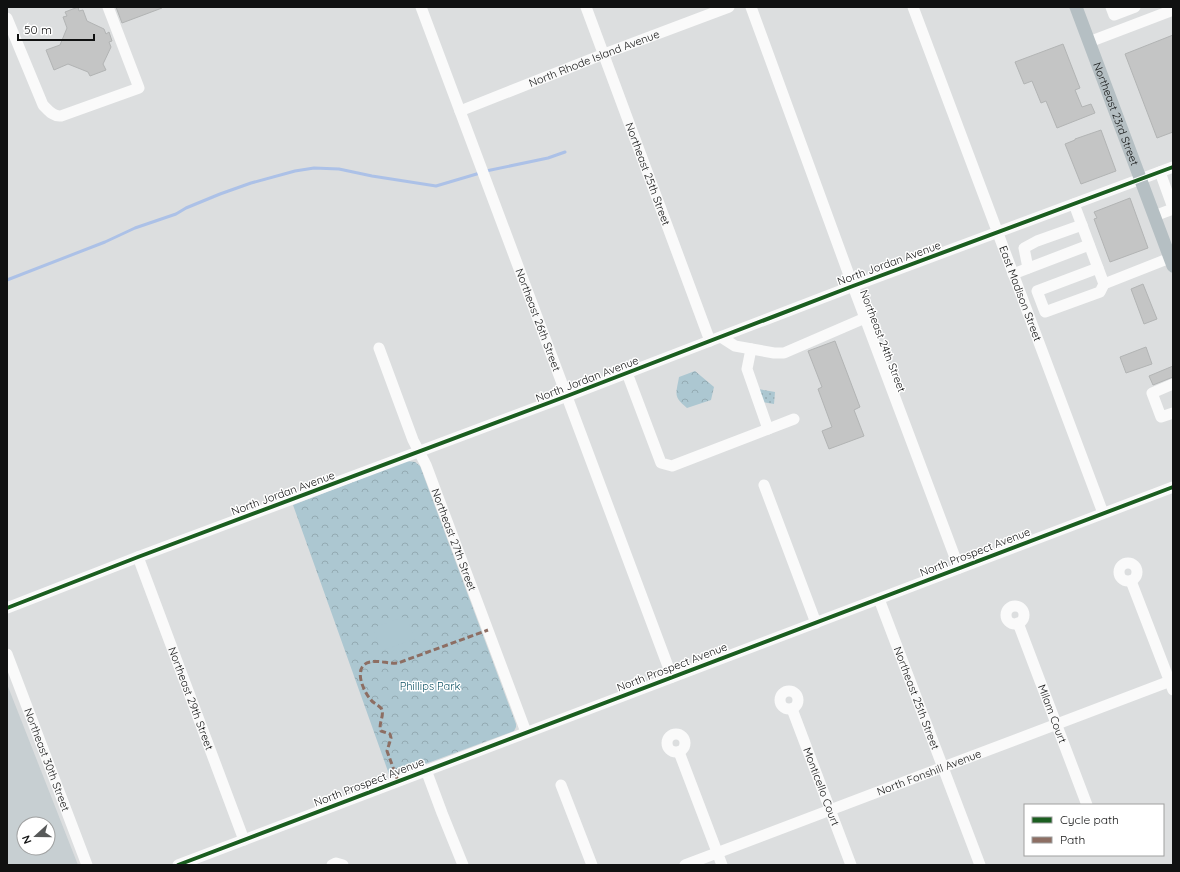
<svg xmlns="http://www.w3.org/2000/svg" width="1180" height="872" viewBox="0 0 1180 872" font-family="Quicksand,sans-serif">
	<defs>
		<pattern id="grass-dots" width="8" height="8" patternUnits="userSpaceOnUse"><rect width="8" height="8" fill="#acc7d1"/><path d="M2 2h.1M6 6h.1" fill="none" stroke="#93aab2" stroke-width="1.8" stroke-linecap="round"/></pattern>
		<pattern id="park-crowns" width="20" height="18" patternUnits="userSpaceOnUse"><rect width="20" height="18" fill="#acc7d1"/><path d="M2 6a3 3 0 1 1 6 0M12 15a3 3 0 1 1 6 0" fill="none" stroke="#93aab2"/></pattern>
	</defs>
	<rect width="100%" height="100%" fill="#dcdedf"/>
	<path fill="#c7cfd2" fill-rule="evenodd" d="M7,684L78,865H7ZM24,824H48V848H24Z"/>
	<path fill="url(#grass-dots)" d="M758,389L775,392L774,404L757,401Z"/>
	<path fill="url(#park-crowns)" d="M695,371L714,387L711,400L687,408C673,396 676,395 679,377Z
		M407,461L415,462L420,466L516,724V727L514,731L390,777L293,505Z"/>
	<path fill="#acc7d1" d="M406,616L415,639L381,651L373,628Z"/>
	<g fill="none" stroke-linecap="round" stroke-linejoin="round">
		<path stroke="#acc1e7" stroke-width="3" d="M486,171L548,158L565,152
			M7,280L105,242L135,228L176,214L186,208L220,194L251,183L295,171L314,168L339,169L372,176L436,186L480,173"/>
	</g>
	<path fill="#c4c5c5" stroke="#b2b4b4" d="M78,7L79,11L83,10L87,21L104,29L106,34L109,32L112,41L109,42L111,47L103,64L106,70L90,76L88,72L68,64L54,70L46,50L60,45L67,28L63,17L67,16L65,12Z
		M116,7H162V8L122,23Z
		M1173,35V132L1157,138L1125,54Z
		M1063,44L1080,88L1075,90L1082,107L1091,104L1095,113L1057,128L1046,101L1041,103L1032,81L1024,84L1015,62Z
		M1101,130L1116,171L1081,184L1065,144L1075,140V139Z
		M1130,198L1148,248L1110,262L1094,219L1097,218L1094,212Z
		M1143,284L1157,319L1144,324L1131,289Z
		M835,341L860,407L854,410L864,436L829,449L822,431L832,427L818,389L822,387L808,351Z
		M1146,347L1152,364L1126,373L1120,357Z
		M1173,366V377L1153,385L1149,376Z"/>
	<g fill="none" stroke-linecap="round" stroke-linejoin="round">
		<g stroke="#fafafa" stroke-width="11">
			<path id="s1" d="M421,7L672,677"/>
			<path id="s2" d="M586,7L710,341"/>
			<path d="M751,7L853,286L959,568"/>
			<path id="s3" d="M913,7L1103,513"/>
			<path d="M1111,7L1114,15L1135,7"/>
			<path d="M7,18L43,105C48,110 53,117 61,116L139,88L108,7"/>
			<path d="M1089,42L1173,10"/>
			<path id="s4" d="M460,111L604,54L729,7"/>
			<path d="M1160,172L1173,208"/>
			<path d="M1074,204L1104,284L1170,258"/>
			<path d="M1154,216L1173,209"/>
			<path d="M1028,268L1024,248L1037,241L1082,225"/>
			<path d="M1098,268L1037,291L1045,312L1100,292L1104,284"/>
			<path d="M1013,274L1089,245"/>
			<path d="M721,337L735,346L774,353H784L865,318"/>
			<path id="s5" d="M379,348L413,440L426,465L526,732"/>
			<path d="M751,349L747,369L768,429"/>
			<path d="M627,373L661,463L672,466L794,419"/>
			<path d="M1173,384L1152,393L1161,417L1173,413"/>
			<path d="M764,485L816,623"/>
			<path id="s6" d="M138,557L244,840"/>
			<circle cx="1128" cy="572" r="9"/>
			<path d="M1131,581L1173,690"/>
			<path id="s7" d="M879,599L980,865"/>
			<circle cx="1015" cy="615" r="9"/>
			<path d="M7,608L138,557L567,396L853,286L1173,167"/>
			<path id="s8" d="M1018,623L1087,805"/>
			<path id="s9" d="M7,654L87,865"/>
			<circle cx="789" cy="700" r="9"/>
			<path id="s10" d="M792,709L851,865"/>
			<circle cx="676" cy="743" r="9"/>
			<path d="M679,752L722,865"/>
			<path d="M426,770L442,813L463,865"/>
			<path d="M561,785L592,865"/>
			<path d="M178,865L1173,487"/>
			<path d="M332,865L336,863L343,865"/>
			<path id="s11" d="M685,865L1173,680"/>
		</g>
		<path stroke="#b5bfc3" stroke-width="13" id="s12" d="M1076,7L1173,266"/>
		<path stroke="#8d6e63" stroke-width="3" stroke-dasharray="6 3" stroke-linecap="butt" d="M398,781L387,751L391,738L390,734L381,731C378,724 384,717 382,710C381,706 374,704 371,700C363,691 352,666 370,662C379,660 389,664 398,663L488,630"/>
		<g stroke="#fff" stroke-width="6">
			<path id="cycleway" d="M7,608L138,557L567,396L853,286L1173,167
				M178,865L1173,487"/>
		</g>
		<use href="#cycleway" stroke="#1b5e20" stroke-width="4"/>
	</g>
	<g text-anchor="middle" dominant-baseline="central" stroke-width="3" stroke-linejoin="round" paint-order="stroke">
		<g font-size="11" fill="#101111" stroke="#fff">
			<text stroke="none"><textPath href="#s4" startOffset="144">North Rhode Island Avenue</textPath></text>
			<text stroke="none"><textPath href="#s12" startOffset="114">Northeast 23rd Street</textPath></text>
			<text stroke="none"><textPath href="#s2" startOffset="178">Northeast 25th Street</textPath></text>
			<text transform="translate(889 263) rotate(-20)">North Jordan Avenue</text>
			<text stroke="none"><textPath href="#s3" startOffset="306">East Madison Street</textPath></text>
			<text stroke="none"><textPath href="#s1" startOffset="334">Northeast 26th Street</textPath></text>
			<text transform="translate(883 341) rotate(69)">Northeast 24th Street</text>
			<text transform="translate(587 379) rotate(-21)">North Jordan Avenue</text>
			<text transform="translate(283 493) rotate(-20)">North Jordan Avenue</text>
			<text stroke="none"><textPath href="#s5" startOffset="206">Northeast 27th Street</textPath></text>
			<text transform="translate(975 552) rotate(-21)">North Prospect Avenue</text>
			<text transform="translate(672 667) rotate(-21)">North Prospect Avenue</text>
			<text stroke="none"><textPath href="#s6" startOffset="151">Northeast 29th Street</textPath></text>
			<text stroke="none"><textPath href="#s7" startOffset="106">Northeast 25th Street</textPath></text>
			<text stroke="none"><textPath href="#s8" startOffset="97">Milam Court</textPath></text>
			<text stroke="none"><textPath href="#s9" startOffset="113">Northeast 30th Street</textPath></text>
			<text stroke="none"><textPath href="#s11" startOffset="261">North Fonshill Avenue</textPath></text>
			<text transform="translate(369 782) rotate(-21)">North Prospect Avenue</text>
			<text stroke="none"><textPath href="#s10" startOffset="83">Monticello Court</textPath></text>
		</g>
		<g font-size="11" fill="#0e5163" stroke="#fff">
			<text x="430" y="686">Phillips Park</text>
		</g>
	</g>
	<rect width="1180" height="872" fill="none" stroke="#101111" stroke-width="16"/>
	<rect x="1024" y="804" width="140" height="52" fill="#ffffff" stroke="#9fa0a0"/>
	<rect x="1032" y="817" width="20" height="6" fill="#1b5e20" stroke="#9fa0a0"/>
	<text x="1060" y="824" font-size="12" fill="#101111">Cycle path</text>
	<rect x="1032" y="837" width="20" height="6" fill="#8d6e63" stroke="#9fa0a0"/>
	<text x="1060" y="844" font-size="12" fill="#101111">Path</text>
	<g transform="translate(36 836) rotate(249)"><circle r="19" fill="#ffffff" stroke="#9fa0a0"/>
	<path d="M0-3L7 15L0 10L-7 15Z" fill="#575959"/>
	<text y="-6" font-size="11" font-weight="bold" text-anchor="middle" fill="#101111">N</text>
	</g>
	<path d="M18 34v6h76v-6" fill="none" stroke="#101111" stroke-width="2"/>
	<text x="24" y="34" font-size="12" fill="#101111" stroke="#ffffff" stroke-width="3" paint-order="stroke">50 m</text>
</svg>
